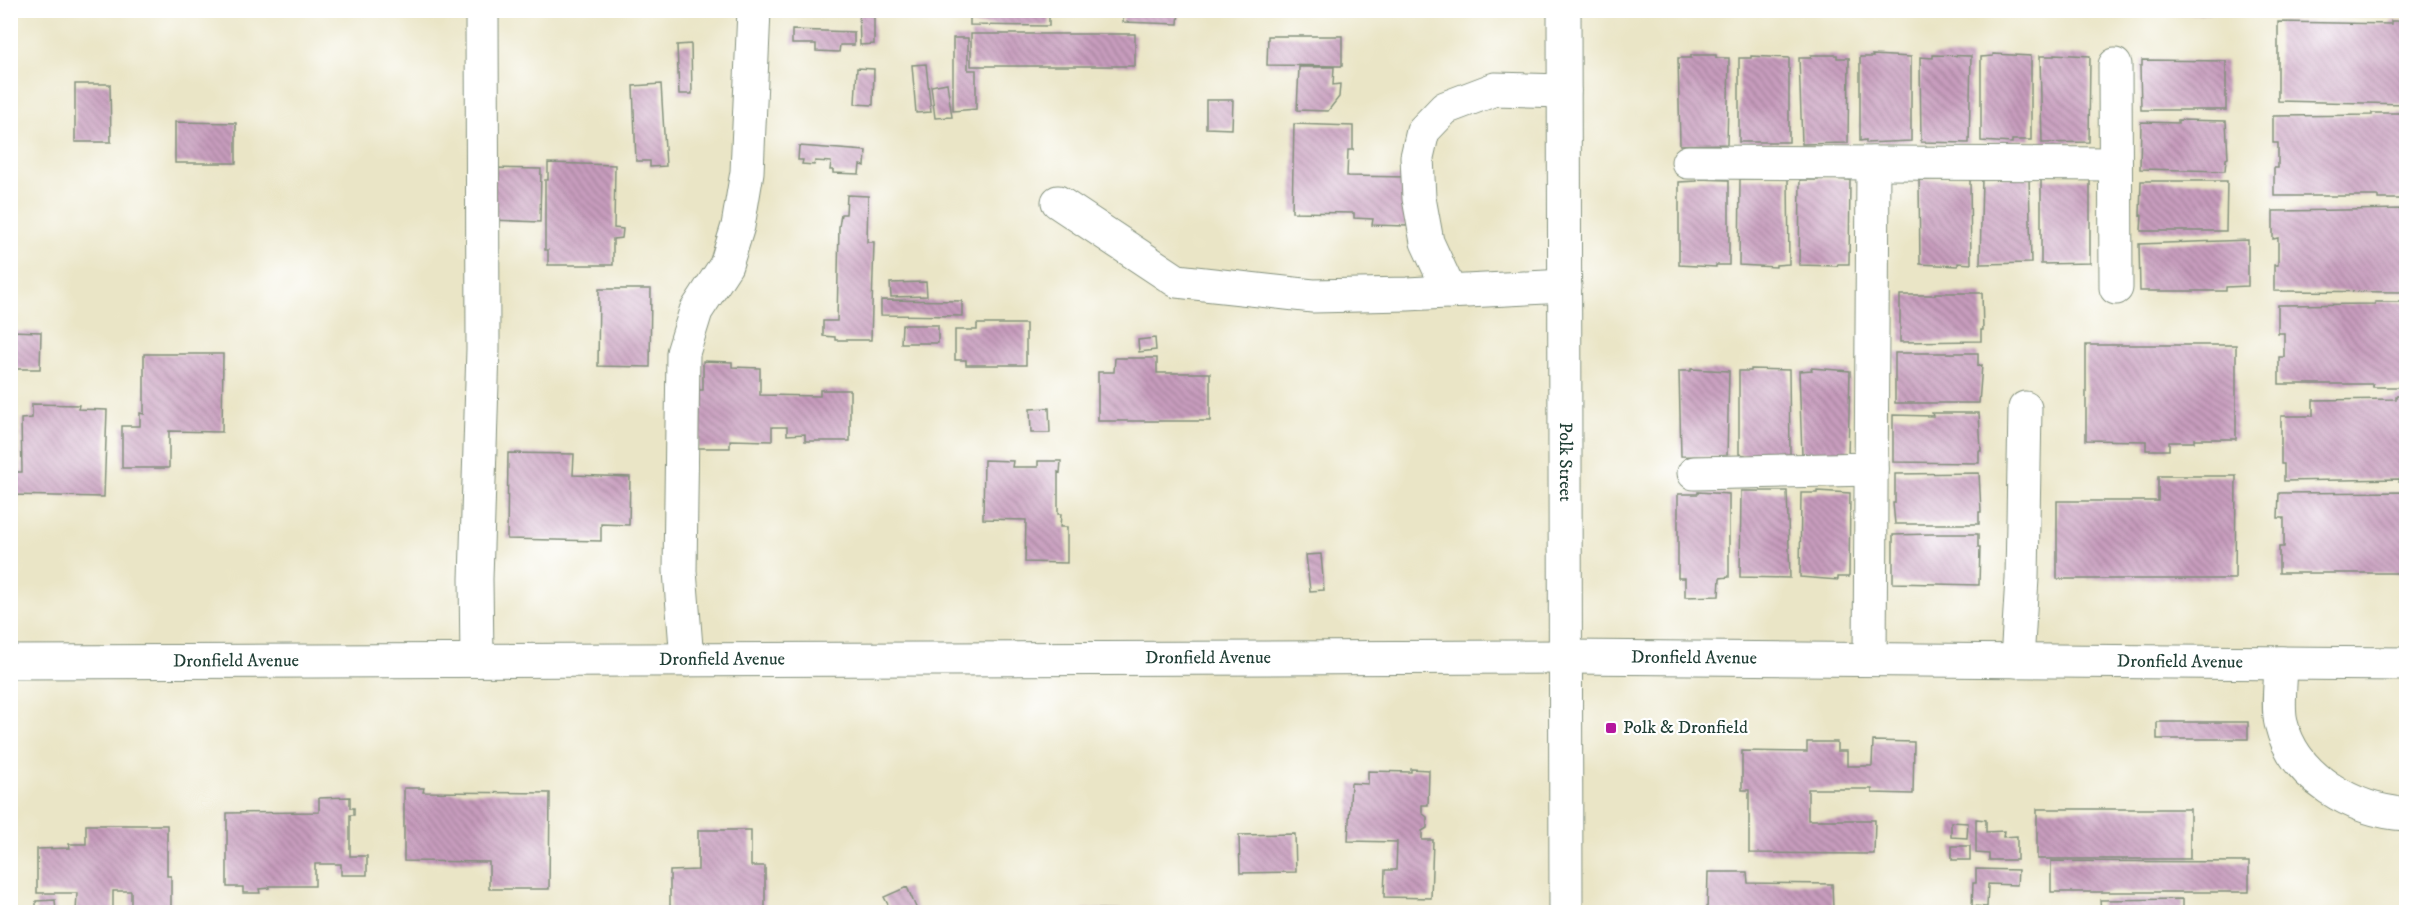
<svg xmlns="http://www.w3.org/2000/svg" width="2417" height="923" viewBox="0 0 2417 923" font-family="'IM FELL DW Pica',serif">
	<defs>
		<pattern id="building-back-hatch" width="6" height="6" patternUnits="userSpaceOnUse" patternTransform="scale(1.5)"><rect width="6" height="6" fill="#c79cbd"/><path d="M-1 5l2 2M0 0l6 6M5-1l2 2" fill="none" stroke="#a1809a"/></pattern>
	</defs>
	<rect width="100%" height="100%" fill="#fff"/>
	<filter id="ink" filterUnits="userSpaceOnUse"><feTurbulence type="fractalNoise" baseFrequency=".0167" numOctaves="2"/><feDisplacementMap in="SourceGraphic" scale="12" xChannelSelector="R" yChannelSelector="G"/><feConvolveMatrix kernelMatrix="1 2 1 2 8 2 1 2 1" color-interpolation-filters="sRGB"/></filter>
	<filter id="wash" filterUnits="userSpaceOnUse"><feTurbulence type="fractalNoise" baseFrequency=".008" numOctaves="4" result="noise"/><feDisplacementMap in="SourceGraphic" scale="24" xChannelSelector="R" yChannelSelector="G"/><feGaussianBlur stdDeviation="1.35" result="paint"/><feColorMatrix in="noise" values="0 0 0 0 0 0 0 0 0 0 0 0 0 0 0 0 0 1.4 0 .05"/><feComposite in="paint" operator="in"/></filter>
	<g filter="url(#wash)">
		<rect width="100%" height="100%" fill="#eae5c6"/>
		<g id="blocks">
			<path fill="url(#building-back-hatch)" d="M859,10H874V44L860,45Z
				M970,10H1049V26L970,25Z
				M1123,10H1179L1178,24L1123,22Z
				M1336,10H1401V14L1335,13Z
				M1885,10H1944V14L1885,13Z
				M1990,10H2029V15H1990Z
				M2087,10H2125V14L2087,15Z
				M2151,10H2210V14H2150Z
				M2391,21H2406V104L2278,101V22L2391,24Z
				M792,30L854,32V45H840L839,52L816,51V44H792Z
				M971,34H1135V66H971Z
				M1268,36H1342V66L1267,65Z
				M953,38H968V70H976V109L953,111Z
				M691,44L692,94H679L677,45Z
				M1993,54L2031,56V140H2012V143L1981,141V57L1993,56Z
				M2054,54L2090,56L2089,142L2042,143L2040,56H2054Z
				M1691,55H1716V58H1729L1727,144L1680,145L1678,58H1691Z
				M1811,55H1837V58H1849L1848,143L1802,144L1799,58H1811Z
				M1872,55L1911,57V141L1866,143V140L1860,141V57H1873Z
				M1933,55L1971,56L1969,143L1921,142L1920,57L1933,58Z
				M1751,56L1789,58V142H1739V58H1751Z
				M2142,60L2226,61V110H2141L2140,66H2142Z
				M926,64L931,112L916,113L912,65Z
				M1299,67H1334L1333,85L1340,84L1339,97L1328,111L1297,110Z
				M857,68L874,69L873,105L855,104Z
				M947,83L952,117L935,118L931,86Z
				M75,84H110L111,142H75Z
				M661,84L666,166L650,167V161H636L633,86Z
				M1206,100H1233L1232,129L1206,128Z
				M2372,113H2406V199H2378V196H2274V168H2278V143H2273V116L2372,115Z
				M2178,120L2226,121L2228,158L2226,159L2225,171L2140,169L2141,122L2178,123Z
				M175,122L236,123V163H175Z
				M1294,124L1353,126V150H1348L1347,176L1408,177L1407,226L1372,225L1373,219L1354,218V213L1292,212Z
				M799,146L866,151L865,166L860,165L859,174L833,173V170H830L831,162L815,161L814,165L802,164L803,160H798Z
				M548,163L615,165L614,228L623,229L622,238L613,239V265H548V250H545V180H548Z
				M492,168L541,169L540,222L492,220Z
				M2029,177L2031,263L1980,264L1982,178Z
				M1788,178L1789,264L1776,265V267L1739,265L1740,179Z
				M1818,178L1850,180L1849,264H1838L1837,266L1799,265L1800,180H1818Z
				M1697,179L1729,180V265H1716V267L1679,265V182L1697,181Z
				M1970,179L1971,264L1958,263V266L1920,264L1919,180Z
				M2041,179H2090V263L2041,264Z
				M2141,181H2227L2226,231H2141L2142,215L2140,216Z
				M847,195L868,196L867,242H874L871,340H835V337L823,336V321H837L839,227L841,214H846Z
				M2406,209L2405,292L2274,291V265H2278V238L2273,239V211Z
				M2248,240V286L2226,287V291H2140L2139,244Z
				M926,282L927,296L891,297L890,283Z
				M599,289H651L650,367L598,366Z
				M1935,293H1982L1983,330H1981V341L1900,342V295H1935Z
				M881,300L962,301V316L881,315Z
				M2375,302H2406V387H2373V384H2279V357H2284V333H2278V305L2375,304Z
				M977,324H1026V365H966V360H955V330H977Z
				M902,325H938V343H901Z
				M10,331L41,332L40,369H10Z
				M1155,338L1156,350L1139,352L1138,340Z
				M2086,345H2236V439H2194V442H2169V450H2146V441L2086,440Z
				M1895,353H1978V366L1982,365L1979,403H1895Z
				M144,354H223L222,432L169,431V468H122V426H140V413L144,414Z
				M1115,358H1157V373H1210V421H1098V372H1114Z
				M703,361L732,362V367L760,368V395L820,396V390H850V441H805V434L787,435V427H772V441L730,440V448H698L699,390H703Z
				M1811,368L1850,371L1848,456H1802L1799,371L1812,370Z
				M1691,369L1729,371L1727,457L1681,456L1679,371H1691Z
				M1751,369L1789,370L1790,454L1745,457V455L1739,454V371H1751Z
				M2396,396H2406V482H2399L2400,479L2284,481V464H2281V416H2313V400L2396,399Z
				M32,404L79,405L78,409L107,410L104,497L10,495V472H22L21,419L32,418Z
				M1049,408L1050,433H1031L1030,409Z
				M1932,413H1979L1981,451H1979V463L1893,462V415L1933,416Z
				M508,453L574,454L573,475L630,477L629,525L601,524V541L507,539Z
				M984,460L1013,461L1012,467H1038V461H1061L1060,473L1058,472V514H1061L1060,527H1067V563L1025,562L1026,520L983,519Z
				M1979,473L1981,512H1979V524H1895L1893,503H1895V474Z
				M2158,476H2236L2235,579H2057V501H2158Z
				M1741,491H1787L1790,578L1740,577Z
				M1817,491L1850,493L1849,577H1838V580L1800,577L1801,493H1817Z
				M1698,492L1729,494V577L1720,578L1719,596L1685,597V578H1678V494H1698Z
				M2406,492V573H2279V547H2284V518H2278L2279,493Z
				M1931,534H1978V547H1980L1979,585L1893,583V535Z
				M1321,554L1324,590L1310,591L1306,555Z
				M2157,722H2248V739H2157Z
				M1873,741L1914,742L1913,794L1872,793V789H1808V820H1875L1874,854L1749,853V790H1742V751L1807,752V742H1837V751H1847V766H1872Z
				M1411,769L1429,770L1428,805H1422V813L1427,817V828L1422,831V840H1433L1431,898L1384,897L1385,870H1396L1397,842L1348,841L1351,783L1368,784V771L1411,772Z
				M404,788H424L423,792L550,793L549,889H489V862L404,861Z
				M350,797V808H354V815H350V856H367V875H341V864H315V886H269V888L259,889L260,893H243V887H227V813L319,812V798Z
				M2037,809H2190V859H2037Z
				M1976,819L1986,820V832L2004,831L2003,837L2017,836V860H1989V854L1976,853Z
				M1951,822L1968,823L1967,838L1951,837Z
				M86,825H167V876H171V912H131V891H113V912H76L77,893H37V849L70,848L69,844H86Z
				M698,830H751V866H765V912H653V909H670V871L698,870Z
				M1295,834L1296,872L1240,873L1239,835Z
				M1952,846H1970V860H1952Z
				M2051,861L2249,862V892H2051Z
				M1976,869L2018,870L2017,885L1988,884L1987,907L1972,906L1973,883H1976Z
				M1708,872H1747L1748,883L1832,884L1833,908H1846V912H1707Z
				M907,887L918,912H892L884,897Z
				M2183,899V912H2101L2100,900Z
				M55,900L56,912H36V901Z
				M1083,909L1130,910V912H1083Z"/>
		</g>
	</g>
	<g filter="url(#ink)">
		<use href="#blocks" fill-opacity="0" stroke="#84917d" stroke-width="1.5"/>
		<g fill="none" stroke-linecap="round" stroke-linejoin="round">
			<g stroke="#84917d" stroke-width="35">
				<g id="minor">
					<path d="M2115,65L2116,288"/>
					<path d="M1688,162L2115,164"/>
					<path d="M1058,202L1177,281L1313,296L1407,294L1565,286"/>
					<path d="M1450,292L1427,242L1419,198L1417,157L1423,131L1445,108L1495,89L1564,91"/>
					<path d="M1694,473L1871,469"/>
					<path d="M1870,659L1873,163"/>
					<path d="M477,660L476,579L483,349L482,10"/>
					<path d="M687,660L680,571L683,353L696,311L726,265L738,226L747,172L754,10"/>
					<path d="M2017,661L2022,578L2025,408"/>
					<path id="s1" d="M10,662L1566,657L2406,664"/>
					<path d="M2281,663C2281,680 2277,707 2281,723C2294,778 2354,811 2406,814"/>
				</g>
			</g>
			<g stroke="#84917d" stroke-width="35">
				<g id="major">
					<path id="s2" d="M1564,10L1566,912"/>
				</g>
			</g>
			<use href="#minor" stroke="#fff" stroke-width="33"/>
			<use href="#major" stroke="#fff" stroke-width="33"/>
		</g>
	</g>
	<rect fill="#b5179e" stroke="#fff" stroke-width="2" x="1605" y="722" width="12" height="12" rx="3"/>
	<g text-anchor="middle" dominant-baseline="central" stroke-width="4.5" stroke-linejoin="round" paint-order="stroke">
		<g font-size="18" fill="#1f3d34" stroke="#fff">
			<text stroke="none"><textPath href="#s2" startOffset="452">Polk Street</textPath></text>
			<text stroke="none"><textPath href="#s1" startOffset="1198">Dronfield Avenue</textPath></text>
			<text stroke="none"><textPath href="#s1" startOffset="1684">Dronfield Avenue</textPath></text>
			<text stroke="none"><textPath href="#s1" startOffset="712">Dronfield Avenue</textPath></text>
			<text stroke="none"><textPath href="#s1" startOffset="226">Dronfield Avenue</textPath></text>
			<text stroke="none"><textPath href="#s1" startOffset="2170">Dronfield Avenue</textPath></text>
		</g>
		<g font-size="18" fill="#1f3d34" stroke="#fff" text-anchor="start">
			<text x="1623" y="728">Polk &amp; Dronfield</text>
		</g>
	</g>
	<rect width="2417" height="923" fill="none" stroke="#fff" stroke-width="36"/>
</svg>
